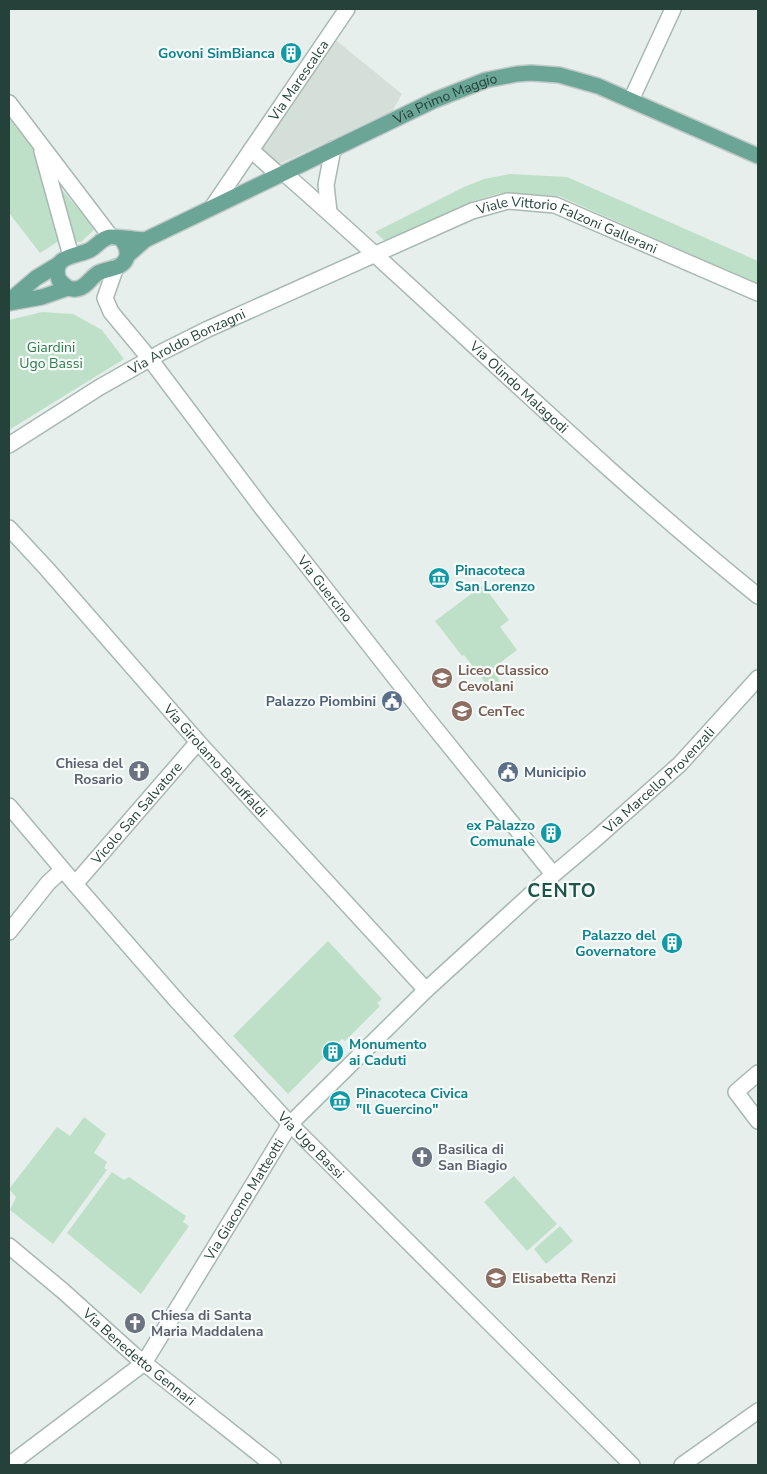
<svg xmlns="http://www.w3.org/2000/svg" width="767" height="1474" viewBox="0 0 767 1474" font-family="'Nunito Sans',sans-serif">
	<rect width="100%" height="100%" fill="#e6efeb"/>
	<path fill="#d4dfda" d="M333,38L402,94L392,112L279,164L258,147Z"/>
	<path fill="#bfe0c8" d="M9,118L38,155L59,241L40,253L9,213Z
		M510,174L567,177L758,261V284L559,196L501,193L473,201L388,244L375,232L464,187L484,179Z
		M53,179L95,229L81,242H73Z
		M42,312L73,314L102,330L124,359L9,430V320Z
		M483,585L509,620L500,627L517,650L492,669L500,681L490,689L464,655L462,656L435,621Z
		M328,941L382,999L377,1003L380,1006L345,1041L342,1039L288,1094L233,1036Z
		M84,1117L106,1134L94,1153L107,1162L104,1168L107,1170L53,1244L10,1210L16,1197L9,1189L57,1127L70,1136Z
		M112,1172L124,1180L129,1177L186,1216L183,1222L189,1226L141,1294L67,1233Z
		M514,1176L557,1224L527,1251L484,1202Z
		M560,1226L573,1241L546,1264L534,1249Z"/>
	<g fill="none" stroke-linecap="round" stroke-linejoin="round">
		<g stroke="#a8b8b2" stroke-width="18">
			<g id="minor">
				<path d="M631,100L673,9"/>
				<path d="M9,103L111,237"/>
				<path d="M251,150L279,175"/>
				<path d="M42,151L71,256"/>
				<path id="s1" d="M284,173C443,312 593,463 758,596"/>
				<path id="s2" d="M213,206L347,9"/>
				<path d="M329,212L326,185L333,149"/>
				<path id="s3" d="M116,267L105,298L111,312L150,359L262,508L422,712L553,874"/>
				<path id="s4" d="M9,445L100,387L162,352L208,329L472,211L508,201L555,205L758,293"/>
				<path id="s5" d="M9,528L47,569L198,742L426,990"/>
				<path id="s6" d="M9,806L75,884L178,1002L290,1124L632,1465"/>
				<path id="s7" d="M75,884L198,742"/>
				<path d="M9,932L48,883L62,870"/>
				<path d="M758,1073L736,1092L758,1121"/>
				<path id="s8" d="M9,1246L63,1291L134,1355L273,1465"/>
				<path id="s9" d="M9,1465L144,1363L290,1124L426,990L541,885L599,836L680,764L758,678"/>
				<path d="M682,1465L758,1411"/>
			</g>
		</g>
		<g stroke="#c2cac8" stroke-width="18">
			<g id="major">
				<path d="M120,238C129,247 131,261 117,267C111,269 104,270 98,273C90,278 86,288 76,289C68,290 64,285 59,280C50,255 76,257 90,250C97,246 102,238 110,237C114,236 138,240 145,240"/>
				<path id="s10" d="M128,255L145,240L435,100L486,80L517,74L531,73L559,75L598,86L758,156"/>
				<path d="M9,301L36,278L59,264"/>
				<path d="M9,303L42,297L68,288"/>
			</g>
		</g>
		<use href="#minor" stroke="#fff" stroke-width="15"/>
		<use href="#major" stroke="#6aa596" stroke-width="15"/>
	</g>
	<defs>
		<g id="building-disc" transform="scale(1.125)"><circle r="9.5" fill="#0f9aa8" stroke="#f7fbf9"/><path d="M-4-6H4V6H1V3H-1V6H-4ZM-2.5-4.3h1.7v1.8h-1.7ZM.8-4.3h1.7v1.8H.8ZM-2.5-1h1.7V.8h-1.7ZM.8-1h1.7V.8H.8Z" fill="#fff"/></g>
		<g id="museum-disc" transform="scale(1.125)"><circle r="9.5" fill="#0f9aa8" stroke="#f7fbf9"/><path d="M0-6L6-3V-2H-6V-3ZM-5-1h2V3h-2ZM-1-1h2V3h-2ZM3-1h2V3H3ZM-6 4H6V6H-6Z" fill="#fff"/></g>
		<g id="school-disc" transform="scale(1.125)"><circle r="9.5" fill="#8d6e63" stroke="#f7fbf9"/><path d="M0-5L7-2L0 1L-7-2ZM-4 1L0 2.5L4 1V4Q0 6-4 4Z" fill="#fff"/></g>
		<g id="civic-disc" transform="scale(1.125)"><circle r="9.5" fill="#5c6f8a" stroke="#f7fbf9"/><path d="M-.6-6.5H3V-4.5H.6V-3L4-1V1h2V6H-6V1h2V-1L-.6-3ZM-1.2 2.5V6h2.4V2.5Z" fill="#fff"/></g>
		<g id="university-disc" transform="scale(1.125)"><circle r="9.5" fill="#8d6e63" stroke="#f7fbf9"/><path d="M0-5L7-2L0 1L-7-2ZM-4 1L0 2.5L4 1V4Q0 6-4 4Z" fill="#fff"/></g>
		<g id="church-disc" transform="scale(1.125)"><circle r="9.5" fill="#6b7280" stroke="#f7fbf9"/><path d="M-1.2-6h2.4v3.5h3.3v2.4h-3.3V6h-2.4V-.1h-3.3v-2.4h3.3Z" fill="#fff"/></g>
	</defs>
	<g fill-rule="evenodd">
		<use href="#building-disc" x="291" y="53"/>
		<use href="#museum-disc" x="439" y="578"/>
		<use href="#school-disc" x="442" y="678"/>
		<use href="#civic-disc" x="392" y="701"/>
		<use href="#university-disc" x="462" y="711"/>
		<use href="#church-disc" x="139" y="771"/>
		<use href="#civic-disc" x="508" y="772"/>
		<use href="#building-disc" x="551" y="833"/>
		<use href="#building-disc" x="672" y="943"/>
		<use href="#building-disc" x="333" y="1052"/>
		<use href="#museum-disc" x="340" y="1101"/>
		<use href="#church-disc" x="422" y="1157"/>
		<use href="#school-disc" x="496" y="1278"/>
		<use href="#church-disc" x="135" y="1323"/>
	</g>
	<g text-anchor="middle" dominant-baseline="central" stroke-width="4.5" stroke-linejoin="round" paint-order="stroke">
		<g font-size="14" font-weight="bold" fill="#0d838f" stroke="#f7fbf9" text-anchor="end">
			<text x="275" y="53">Govoni SimBianca</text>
			<text x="455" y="570" text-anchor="start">Pinacoteca<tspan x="455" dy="16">San Lorenzo</tspan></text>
			<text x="535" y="825">ex Palazzo<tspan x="535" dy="16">Comunale</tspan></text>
			<text x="656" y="935">Palazzo del<tspan x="656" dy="16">Governatore</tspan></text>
			<text x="349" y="1044" text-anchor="start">Monumento<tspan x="349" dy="16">ai Caduti</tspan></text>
			<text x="356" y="1093" text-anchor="start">Pinacoteca Civica<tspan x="356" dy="16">"Il Guercino"</tspan></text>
		</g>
		<g font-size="14" fill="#24423a" stroke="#f7fbf9">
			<text stroke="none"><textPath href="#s2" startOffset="152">Via Marescalca</textPath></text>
			<text stroke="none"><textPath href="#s10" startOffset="355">Via Primo Maggio</textPath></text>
			<text stroke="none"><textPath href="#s4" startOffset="620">Viale Vittorio Falzoni Gallerani</textPath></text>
			<text stroke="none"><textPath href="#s4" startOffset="206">Via Aroldo Bonzagni</textPath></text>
			<text stroke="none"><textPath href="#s1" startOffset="318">Via Olindo Malagodi</textPath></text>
			<text stroke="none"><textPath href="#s3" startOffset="398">Via Guercino</textPath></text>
			<text stroke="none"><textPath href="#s5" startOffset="311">Via Girolamo Baruffaldi</textPath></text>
			<text stroke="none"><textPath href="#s9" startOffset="954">Via Marcello Provenzali</textPath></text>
			<text stroke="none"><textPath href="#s7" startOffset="94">Vicolo San Salvatore</textPath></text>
			<text stroke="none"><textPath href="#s6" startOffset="454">Via Ugo Bassi</textPath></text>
			<text stroke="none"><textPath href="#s9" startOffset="361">Via Giacomo Matteotti</textPath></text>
			<text stroke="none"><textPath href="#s8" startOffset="171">Via Benedetto Gennari</textPath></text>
		</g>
		<g font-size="14" fill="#2d7a4b" stroke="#f7fbf9">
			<text x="51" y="347">Giardini<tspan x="51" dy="16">Ugo Bassi</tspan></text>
		</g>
		<g font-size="14" font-weight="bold" fill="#785e54" stroke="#f7fbf9" text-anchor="start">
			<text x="458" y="670">Liceo Classico<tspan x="458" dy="16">Cevolani</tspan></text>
			<text x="478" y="711">CenTec</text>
			<text x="512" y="1278">Elisabetta Renzi</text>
		</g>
		<g font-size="14" font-weight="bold" fill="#4e5e75" stroke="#f7fbf9" text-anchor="end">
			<text x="376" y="701">Palazzo Piombini</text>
			<text x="524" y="772" text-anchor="start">Municipio</text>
		</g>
		<g font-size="14" font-weight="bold" fill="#5b616d" stroke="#f7fbf9" text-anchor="start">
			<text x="123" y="763" text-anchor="end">Chiesa del<tspan x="123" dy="16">Rosario</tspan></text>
			<text x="438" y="1149">Basilica di<tspan x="438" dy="16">San Biagio</tspan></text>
			<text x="151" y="1315">Chiesa di Santa<tspan x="151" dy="16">Maria Maddalena</tspan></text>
		</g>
		<g font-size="19" font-weight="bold" letter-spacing="1" fill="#1f5548" stroke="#f7fbf9">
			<text x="562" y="891">CENTO</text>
		</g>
	</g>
	<rect width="767" height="1474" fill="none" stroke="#24423a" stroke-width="20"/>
</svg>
